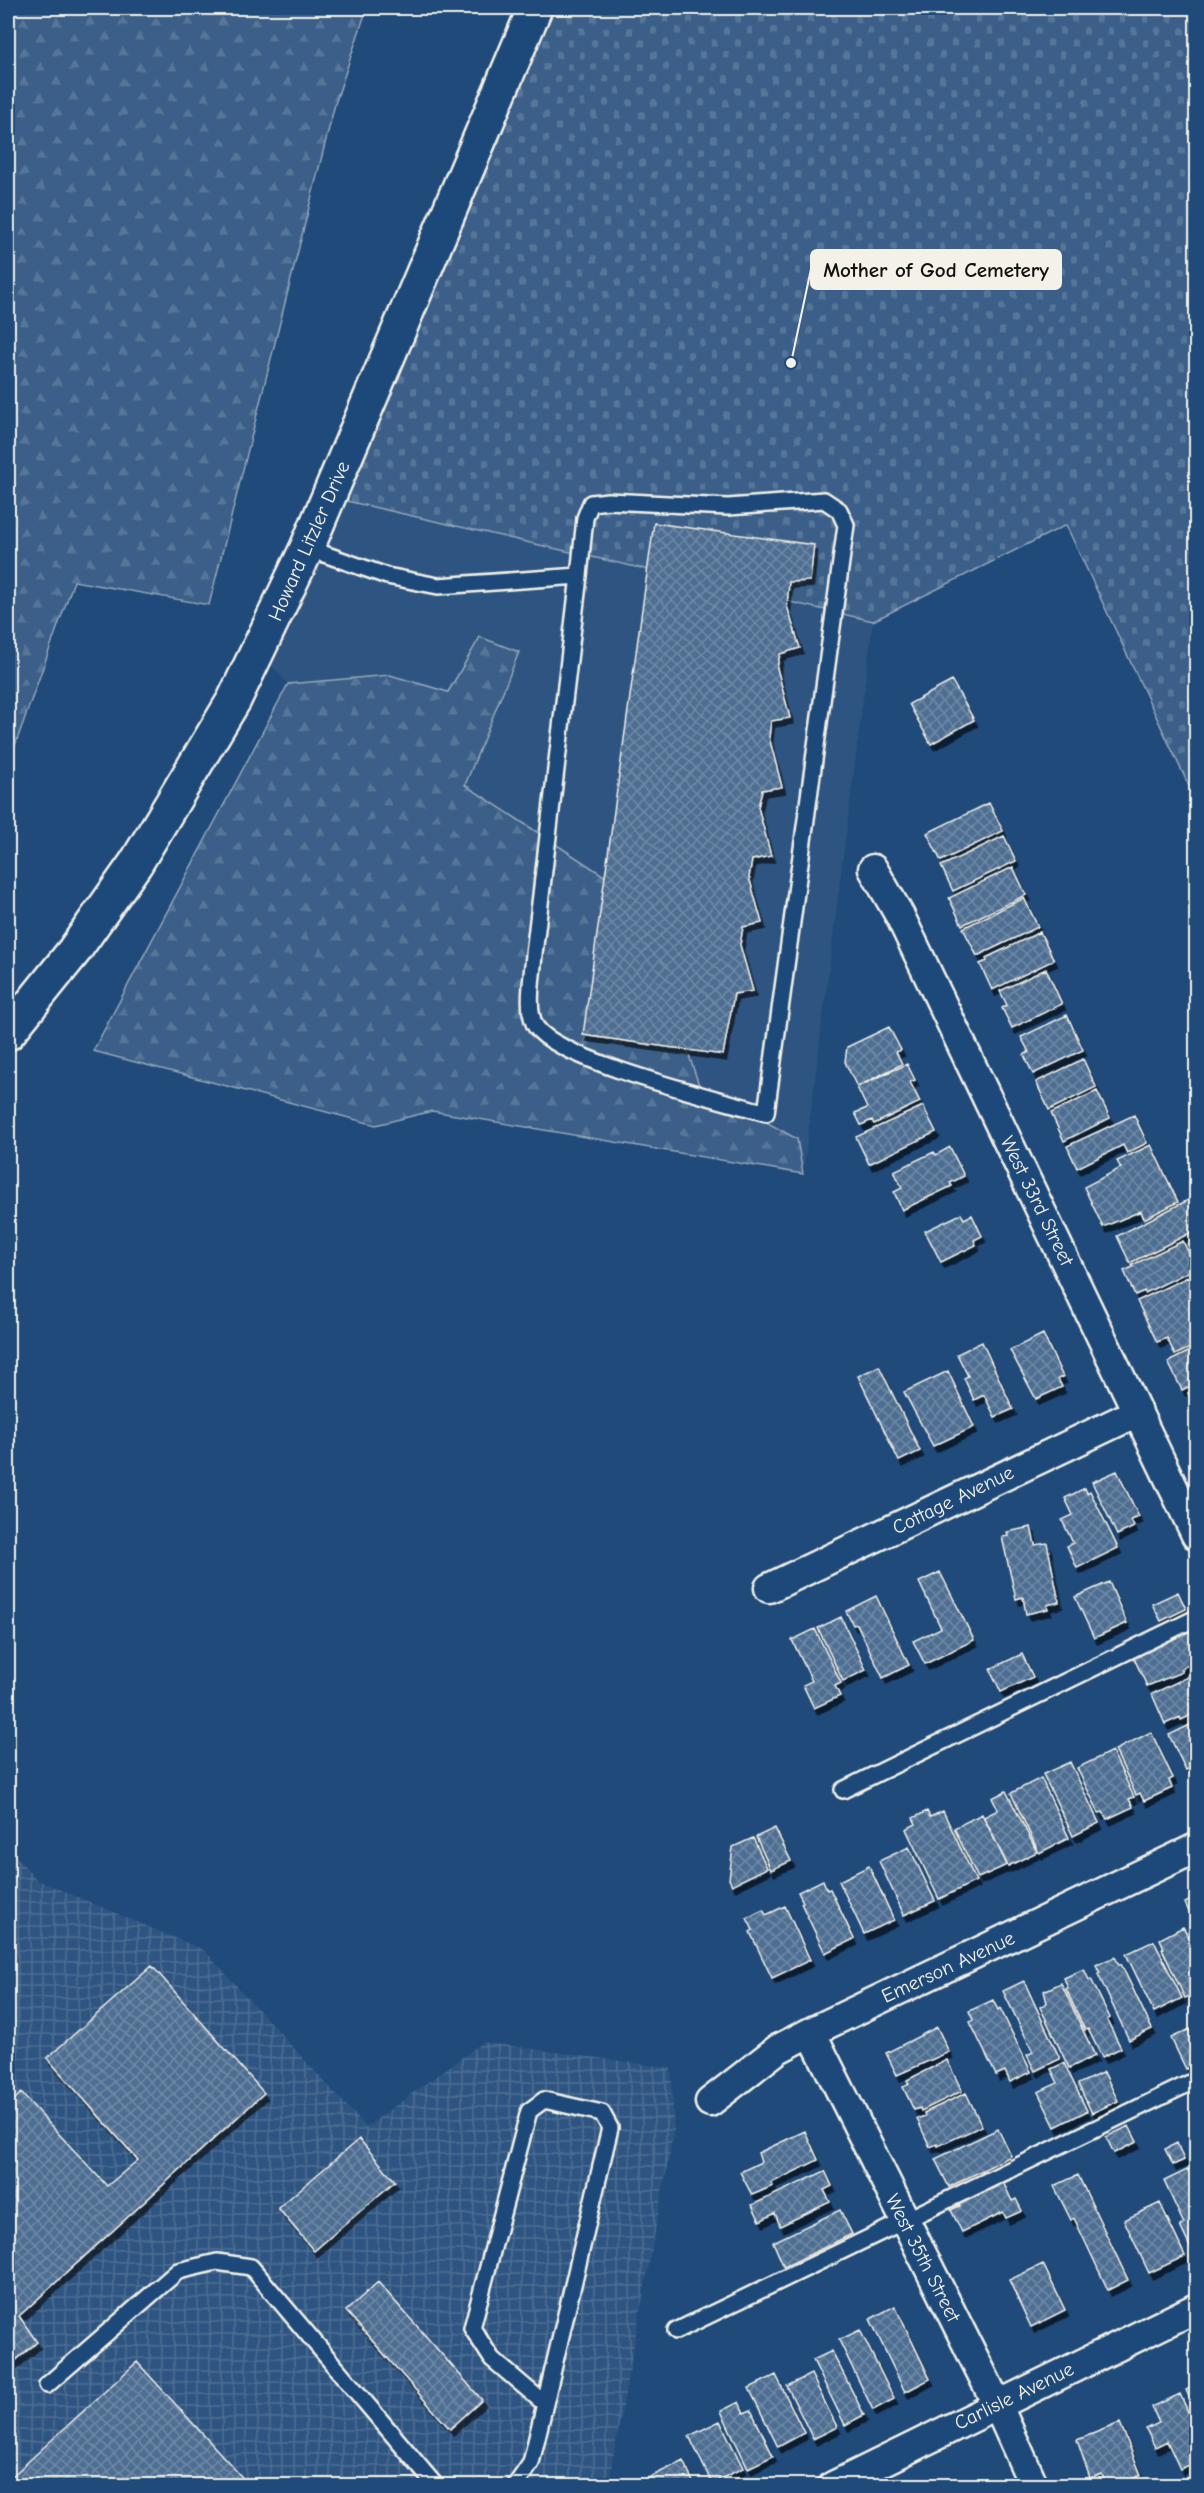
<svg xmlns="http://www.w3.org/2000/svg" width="1204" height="2493" viewBox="0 0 1204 2493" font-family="'Comic Neue',sans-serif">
	<defs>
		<pattern id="industrial-grid" width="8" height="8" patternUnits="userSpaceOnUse" patternTransform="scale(1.5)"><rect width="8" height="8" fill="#2d5581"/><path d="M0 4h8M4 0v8" fill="none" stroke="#4c6e93"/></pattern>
		<pattern id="forest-firs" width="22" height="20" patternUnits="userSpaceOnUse" patternTransform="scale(1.5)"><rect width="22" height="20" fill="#3a5f88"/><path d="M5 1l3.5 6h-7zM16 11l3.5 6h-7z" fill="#577699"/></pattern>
		<pattern id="cemetery-stones" width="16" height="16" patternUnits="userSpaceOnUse" patternTransform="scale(1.5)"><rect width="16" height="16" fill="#3a5f88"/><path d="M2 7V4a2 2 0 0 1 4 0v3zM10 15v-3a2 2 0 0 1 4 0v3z" fill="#577699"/></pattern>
		<pattern id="building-cross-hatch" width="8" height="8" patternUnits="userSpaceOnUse" patternTransform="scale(1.5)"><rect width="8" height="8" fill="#4d6e92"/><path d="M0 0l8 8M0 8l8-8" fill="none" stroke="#708aa6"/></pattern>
		<filter id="shadow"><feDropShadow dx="3.5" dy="6" stdDeviation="0" flood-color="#0009"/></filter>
	</defs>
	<rect width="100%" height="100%" fill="#1f4a7a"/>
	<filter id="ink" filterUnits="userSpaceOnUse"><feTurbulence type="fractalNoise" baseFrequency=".0167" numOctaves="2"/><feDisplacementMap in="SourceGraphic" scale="12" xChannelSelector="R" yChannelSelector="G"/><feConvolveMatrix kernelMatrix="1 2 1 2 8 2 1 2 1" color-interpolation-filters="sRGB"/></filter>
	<g filter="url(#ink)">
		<path fill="#2d5581" d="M329,497L873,621L803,1174L797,1139L699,1085L635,896L465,785L480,637L448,693L390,675L288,684L259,652Z"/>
		<path fill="url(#industrial-grid)" d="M8,1847L37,1880L204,1950L366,2127L483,2042L671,2068L674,2130L608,2485H8Z"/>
		<path fill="url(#forest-firs)" stroke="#97a8b8" stroke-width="1.5" d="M8,8H367L335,104L209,605L74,581L13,751L8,743Z
			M480,637L519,652L465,785L635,896L699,1085L797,1139L803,1174L432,1111L376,1125L93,1051L288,684L390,675L448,692Z"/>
		<path fill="url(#cemetery-stones)" stroke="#97a8b8" stroke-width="1.5" d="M535,8H1196V801L1066,525L873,621L329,497Z"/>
		<path fill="url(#building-cross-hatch)" stroke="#f4f1e8" stroke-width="1.5" filter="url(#shadow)" d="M654,523L814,545L810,581L789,582L787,606L800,648L780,654L777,668L790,718L771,721L769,737L782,787L762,790L758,807L771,856L752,860L749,877L762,923L743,927L740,945L753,991L734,994L723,1055L583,1035Z
			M952,681L974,720L931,744L909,704Z
			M989,803L1003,831L941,861L927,833Z
			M1004,836L1016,861L953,891L941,866Z
			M1013,867L1026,895L962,925L949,898Z
			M1024,898L1038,927L977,956L963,928Z
			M1040,932L1054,960L992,990L980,964L987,961L986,958Z
			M1046,969L1062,1004L1012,1028L1002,1008L1007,1005L1000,991Z
			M1067,1015L1083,1050L1033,1074L1024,1055L1029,1052L1021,1037Z
			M889,1027L901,1050L896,1052L902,1064L857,1087L845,1062L847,1047Z
			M1083,1059L1096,1087L1049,1110L1036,1082Z
			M907,1064L915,1080L910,1082L920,1102L874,1124L872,1120L861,1125L855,1113L867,1108L857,1087Z
			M1097,1091L1110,1118L1064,1141L1051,1113Z
			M923,1106L936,1132L869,1164L856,1137Z
			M1134,1115L1147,1143L1127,1153L1123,1145L1077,1168L1067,1146Z
			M1151,1145L1178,1202L1144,1219L1141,1211L1103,1227L1084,1187L1121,1168L1117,1161Z
			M950,1147L964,1176L950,1183L952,1186L902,1210L894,1192L902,1188L894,1171L934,1152L936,1155Z
			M1196,1196V1230L1130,1263L1117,1236Z
			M961,1214L964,1219L972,1215L982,1236L974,1240L976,1245L941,1262L925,1231Z
			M1183,1241L1196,1268L1145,1293L1144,1291L1135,1295L1124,1271L1133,1267L1132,1265Z
			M1188,1277L1196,1290V1345L1175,1355L1167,1338L1157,1342L1137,1301Z
			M1043,1334L1063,1377L1058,1379L1062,1387L1036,1399L1010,1350Z
			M982,1342L1013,1409L995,1417L984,1395L974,1400L964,1378L968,1376L957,1354Z
			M1196,1348V1383L1182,1390L1168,1362Z
			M879,1366L920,1451L899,1461L858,1376Z
			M948,1371L974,1427L933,1446L904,1392Z
			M1196,1389V1423L1190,1410L1195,1407L1188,1393Z
			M1117,1471L1139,1517L1131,1520L1134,1527L1117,1535L1092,1482Z
			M1085,1488L1087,1493L1090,1491L1118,1548L1077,1568L1067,1546L1073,1543L1062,1520L1073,1515L1065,1498Z
			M1031,1527L1035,1545L1047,1543L1059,1602L1047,1605L1048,1609L1026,1614L1023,1597L1016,1599L1002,1537L1008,1536L1007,1532Z
			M940,1572L974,1640L925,1664L913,1641L941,1628L919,1582Z
			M1109,1582L1127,1623L1094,1638L1075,1597Z
			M1178,1592L1186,1609L1161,1621L1152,1604Z
			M876,1596L909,1665L883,1678L857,1624L853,1625L846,1611Z
			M841,1617L866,1670L843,1681L818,1628Z
			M815,1629L841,1683L835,1686L840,1696L814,1708L803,1685L812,1681L792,1640Z
			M1189,1629L1196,1645V1661L1180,1669L1182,1672L1147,1686L1133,1656Z
			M1022,1654L1033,1677L1001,1692L990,1669Z
			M1196,1673V1713L1181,1720L1180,1717L1165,1724L1152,1694Z
			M1196,1722V1765L1186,1770L1169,1735Z
			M1151,1732L1173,1778L1169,1780L1172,1788L1144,1801L1140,1793L1136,1795L1115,1750Z
			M1112,1751L1134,1797L1129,1799L1133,1807L1107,1819L1103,1812L1099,1813L1077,1768Z
			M1070,1762L1099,1823L1073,1836L1043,1774Z
			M1041,1778L1069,1838L1039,1853L1011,1793Z
			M1006,1791L1037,1852L1008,1866L984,1817L998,1810L992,1798Z
			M927,1811L930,1817L943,1811L976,1881L939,1899L906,1829L916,1824L913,1818Z
			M982,1814L1007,1865L978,1878L954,1828Z
			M775,1828L791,1861L771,1870L756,1837Z
			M753,1838L767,1868L732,1885L729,1879L733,1847Z
			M909,1847L935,1901L904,1915L879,1861Z
			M869,1866L894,1920L864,1934L839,1881Z
			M823,1880L827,1890L830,1889L854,1939L825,1953L801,1903L803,1902L798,1892Z
			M1196,1897V1927L1185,1903Z
			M785,1906L810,1960L772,1978L750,1932L753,1930L747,1918L763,1910L766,1915Z
			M1183,1927L1196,1949V1993L1185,1998L1162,1949L1164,1948L1160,1939Z
			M1154,1941L1182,1998L1154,2012L1126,1954Z
			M1115,1957L1119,1965L1121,1964L1152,2029L1129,2040L1098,1974L1100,1973L1096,1965Z
			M152,1966L264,2093L19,2316L37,2342L8,2367V2106L21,2093L107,2186L138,2160L47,2058Z
			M1084,1969L1089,1980L1091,1979L1110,2018L1107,2020L1121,2048L1102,2057L1088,2029L1085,2030L1066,1989L1068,1988L1064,1978Z
			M1024,1981L1060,2059L1035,2071L1027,2055L1033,2052L1003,1991Z
			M1061,1983L1095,2056L1069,2068L1040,2007L1047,2003L1044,1991Z
			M993,2000L998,2010L1000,2008L1031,2072L1010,2082L1005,2071L996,2075L970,2022L973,2020L969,2011Z
			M937,2027L949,2052L897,2075L886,2053Z
			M1190,2029L1196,2043V2064L1186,2069L1171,2038Z
			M947,2060L962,2091L921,2111L920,2108L914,2110L903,2087L909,2084L907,2080Z
			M1064,2063L1087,2111L1055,2127L1038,2092L1058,2083L1051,2069Z
			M1104,2072L1118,2101L1092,2113L1078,2084Z
			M966,2093L982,2126L938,2146L937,2144L930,2147L917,2119L925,2116L924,2113Z
			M1129,2126L1137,2142L1114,2153L1106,2137Z
			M998,2129L1011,2156L949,2187L935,2159Z
			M805,2131L818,2160L771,2183L773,2186L752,2195L740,2172L761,2162L758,2153Z
			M359,2139L395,2181L314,2251L278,2208Z
			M1177,2143L1184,2160L1173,2165L1165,2149Z
			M1189,2169L1196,2184V2247L1191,2249L1180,2226L1184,2224L1164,2181Z
			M825,2171L832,2186L824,2190L830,2202L780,2226L775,2213L760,2221L752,2205Z
			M1078,2175L1128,2280L1108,2290L1074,2218L1071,2220L1054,2186Z
			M1003,2182L1012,2201L1016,2199L1022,2211L1006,2218L1003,2212L962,2232L951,2210L960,2206L958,2203Z
			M1160,2203L1185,2256L1149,2273L1124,2220Z
			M840,2210L852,2234L784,2267L773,2242Z
			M1043,2264L1065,2310L1031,2327L1009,2280Z
			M378,2282L482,2400L450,2429L346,2311Z
			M895,2306L930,2379L905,2392L870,2319Z
			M860,2330L894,2399L873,2410L839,2340Z
			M832,2351L864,2415L845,2425L813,2360Z
			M137,2362L250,2486H8V2480Z
			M811,2374L837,2427L813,2439L787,2386Z
			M776,2375L804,2433L778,2447L749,2388Z
			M1196,2385V2411L1186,2390Z
			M1180,2394L1196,2429V2462L1180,2469L1167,2441L1155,2447L1146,2429L1159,2423L1152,2407Z
			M739,2402L744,2413L751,2410L773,2456L748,2468L721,2411Z
			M720,2421L743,2468L712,2483L689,2436Z
			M1120,2423L1141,2475L1117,2486H1106L1102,2474L1090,2478L1077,2440Z
			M683,2461L695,2486H650L646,2479Z"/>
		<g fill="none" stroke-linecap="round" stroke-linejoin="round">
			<g stroke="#f4f1e8" stroke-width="20">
				<path id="lane" d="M307,548L387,576L438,586L579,576L534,954C533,974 525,1010 536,1027C559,1061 722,1100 766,1113L846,525L839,510L824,500L728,507L608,501L591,503L585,518L579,576
					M843,1790L1196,1618
					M676,2331L1196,2080
					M47,2385L178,2271L217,2262L251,2267L436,2486
					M515,2486L531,2463L610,2128L602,2113L544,2100L529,2111L472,2328L492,2359L545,2404"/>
			</g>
			<g stroke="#f4f1e8" stroke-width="33">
				<path id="street" d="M873,869L900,916L1196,1535
					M769,1588L1138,1412
					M811,2032L997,2404L1034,2486
					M710,2102L778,2049L811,2032L1196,1848
					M833,2486L1196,2308"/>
			</g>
			<g stroke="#f4f1e8" stroke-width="38">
				<path id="secondary" d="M8,1033L74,951L136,863L234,700L307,548L535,8"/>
			</g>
			<use href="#lane" stroke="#1f4a7a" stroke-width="15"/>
			<use href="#street" stroke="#1f4a7a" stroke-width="28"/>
			<use href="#secondary" stroke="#1f4a7a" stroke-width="33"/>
		</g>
	</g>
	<g text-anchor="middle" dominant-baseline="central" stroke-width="4.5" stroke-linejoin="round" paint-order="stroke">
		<g font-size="20" fill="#f4f1e8" stroke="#1f4a7a">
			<text transform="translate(309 541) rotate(-66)">Howard Litzler Drive</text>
			<text transform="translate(1037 1201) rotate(64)">West 33rd Street</text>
			<text transform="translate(953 1500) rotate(-26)">Cottage Avenue</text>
			<text transform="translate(948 1967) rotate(-25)">Emerson Avenue</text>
			<text transform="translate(923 2258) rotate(63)">West 35th Street</text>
			<text transform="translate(1014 2396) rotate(-26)">Carlisle Avenue</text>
		</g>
	</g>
	<path fill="none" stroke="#f4f1e8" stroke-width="2" d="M791 363L811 269"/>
	<circle fill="#f4f1e8" stroke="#1f4a7a" stroke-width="2" cx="791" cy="363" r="6"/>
	<rect fill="#f4f1e8" stroke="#f4f1e8" stroke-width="2" x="811" y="250" width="250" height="39" rx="6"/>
	<g font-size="21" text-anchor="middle" font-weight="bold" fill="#111">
		<text x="936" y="277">Mother of God Cemetery</text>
	</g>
	<rect width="1204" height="2493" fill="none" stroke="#1f4a7a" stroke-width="30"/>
	<rect x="15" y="15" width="1174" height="2463" fill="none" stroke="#f4f1e8" stroke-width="2" filter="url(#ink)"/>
</svg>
